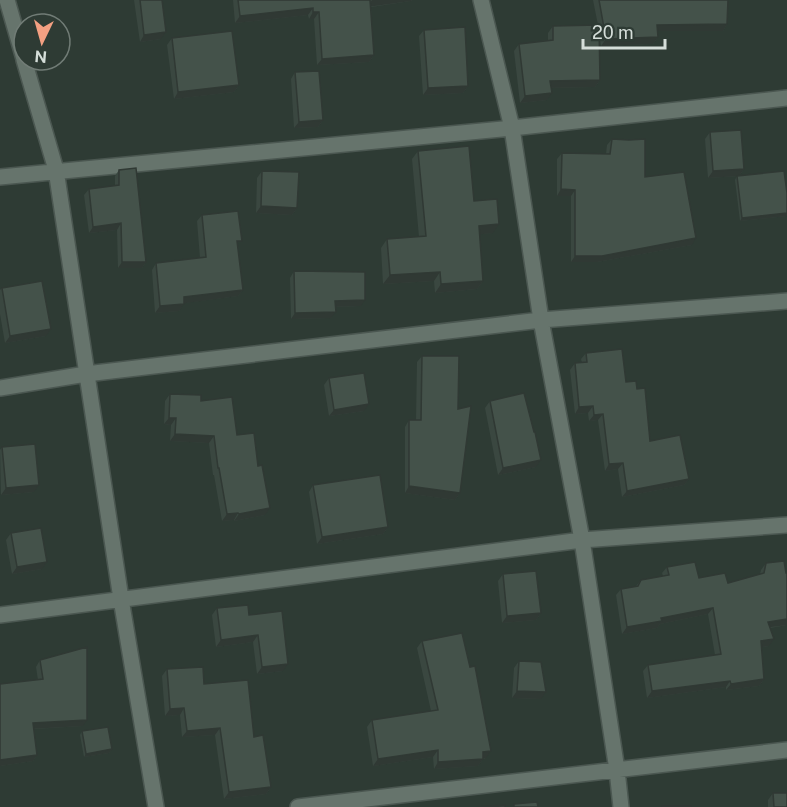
<svg xmlns="http://www.w3.org/2000/svg" width="787" height="807" viewBox="0 0 787 807" font-family="'Public Sans',sans-serif">
	<rect width="100%" height="100%" fill="#2e3b34"/>
	<g fill="none" stroke-linecap="round" stroke-linejoin="round">
		<g stroke="#4b5751" stroke-width="18">
			<path id="street" d="M7,0L24,59
				M481,0L512,128L541,320L582,540L617,770L621,807
				M24,60L56,170L121,599L156,807
				M0,177L512,128L787,98
				M0,388L86,374L541,320L787,301
				M0,615L582,540L787,525
				M298,807L787,750"/>
		</g>
		<use href="#street" stroke="#66746c" stroke-width="15"/>
	</g>
	<path fill="#3a4740" d="M134,0H162L161,39L140,42Z
		M233,0H412L411,1L371,7L374,55L369,62L317,65L314,19H309L308,15L235,23Z
		M593,0H728L727,24L723,31H658V37L653,44L601,46L599,35L600,80L595,87L551,88L547,100L520,103L514,51L519,44L548,40V33L553,26L598,25Z
		M424,30L468,86L463,93L423,95L419,36Z
		M172,38L239,85L234,92L174,99L167,45Z
		M295,72L323,120L318,127L294,128L291,79Z
		M710,132L744,169L739,176L708,178L705,139Z
		M612,139L645,177L692,245L597,262H571V196H557V159L562,153L606,154L607,145Z
		M418,151L474,201L493,233L479,234L483,281L477,289L435,293L434,281L383,284L381,248L387,239L419,237L412,159Z
		M119,170L146,262L142,268H118L117,230L89,233L84,195L89,189L115,186V176Z
		M262,171L297,208L292,215L256,213L257,178Z
		M737,176L787,193V216L740,221L735,180Z
		M202,215L238,246L243,290L238,296L184,303L179,311L155,313L152,270L156,263L200,258L197,221Z
		M294,271L361,306L336,307L331,318L291,319L290,278Z
		M2,288L46,336L5,343L0,314V290Z
		M586,353L637,389L650,441L689,479L684,485L622,497L618,469L605,471L598,420L589,421L588,413L575,414L570,370L575,363H582L581,359Z
		M422,356L458,409L460,493L455,500L405,493V427L409,420H416L417,362Z
		M329,378L364,411L329,416L324,385Z
		M170,394L201,401L237,435L265,515L234,521V520L222,521L214,475H213L209,443L170,441L171,425L164,424L165,401Z
		M490,401L536,467L498,475L485,408Z
		M2,447L34,492L1,495L0,450Z
		M313,485L388,527L383,534L317,544L309,492Z
		M11,533L42,569L12,574L6,540Z
		M766,563L787,573V625L770,628L769,646L761,647L764,679L759,686L726,690V687L647,698L643,671L648,665L715,655L708,614L660,624L657,628L622,634L616,595L621,589L636,586L641,580L663,576L662,573L667,567L699,578L728,583L760,574L761,570Z
		M503,574L541,613L536,620L502,623L498,581Z
		M217,608L249,615L283,671L257,674L253,642L216,647L212,615Z
		M422,641L486,758L483,759L478,766L434,769L433,757L373,766L367,727L372,720L431,711L417,648Z
		M40,660L83,726L34,729L37,755L33,761L0,766V684L38,680L36,667Z
		M519,661L541,699L512,698L514,668Z
		M167,669L204,684L254,737L271,787L266,794L224,799L215,735L182,737L180,715L165,716L162,676Z
		M82,731L112,749L109,753L84,757L80,735Z
		M773,793L787,807H768V800Z"/>
	<path fill="#303934" d="M372,0H412L411,1L367,7Z
		M313,8L308,15L235,23L240,16Z
		M313,12H319L314,19H309Z
		M727,24L723,31H653L657,25Z
		M166,32L161,39L140,42L144,35Z
		M658,37L653,44L601,46L606,39Z
		M374,55L369,62L317,65L322,59Z
		M600,80L595,87L546,88L550,81Z
		M239,85L234,92L174,99L178,92Z
		M468,86L463,93L423,95L428,88Z
		M552,93L547,100L520,103L525,96Z
		M323,120L318,127L294,128L299,122Z
		M744,169L739,176L708,178L713,171Z
		M561,189L575,190L571,196H557Z
		M261,206L297,208L292,215L256,213Z
		M787,213V216L740,221L742,218Z
		M121,223L117,230L89,233L93,227Z
		M499,224L493,233L473,235L479,226Z
		M696,238L692,245L597,262H571L575,256Z
		M122,262H146L142,268H118Z
		M440,272L434,281L383,284L390,275Z
		M483,281L477,289L435,293L441,284Z
		M243,290L238,296L179,304L184,297Z
		M365,300L361,306L331,307L335,301Z
		M184,304L179,311L155,313L160,306Z
		M336,312L331,318L291,319L295,313Z
		M51,329L46,336L5,343L10,336Z
		M369,404L364,411L329,416L334,410Z
		M593,406L588,413L575,414L579,407Z
		M603,414L598,420L589,421L594,415Z
		M169,418H176L171,425L164,424Z
		M175,434L214,436L209,443L170,441Z
		M541,460L536,467L498,475L503,468Z
		M623,463L618,469L605,471L609,464Z
		M689,479L684,485L622,497L627,491Z
		M39,485L34,492L1,495L6,488Z
		M409,486L460,493L455,500L405,493Z
		M270,508L265,515L234,521L239,514Z
		M238,513L234,520L222,521L227,514Z
		M388,527L383,534L317,544L322,537Z
		M47,562L42,569L12,574L17,567Z
		M713,608L708,614L660,624L657,628L622,634L627,627L661,618Z
		M541,613L536,620L502,623L507,616Z
		M787,619V625L763,628L768,622Z
		M258,635L253,642L216,647L221,640Z
		M774,639L769,646L756,648L761,641Z
		M288,664L283,671L257,674L262,667Z
		M764,679L759,686L726,690L731,684Z
		M730,681L726,687L647,698L652,691Z
		M517,691L546,692L541,699L512,698Z
		M184,708L180,715L165,716L170,709Z
		M87,720L83,726L29,729L33,723Z
		M220,728L215,735L182,737L187,731Z
		M112,749L109,753L84,757L86,754Z
		M438,750L433,757L373,766L378,759Z
		M491,751L486,758L478,759L483,752Z
		M37,755L33,761L0,766V760Z
		M483,759L478,766L434,769L438,762Z
		M271,787L266,794L224,799L229,792Z"/>
	<path fill="#44524a" stroke="#303934" stroke-width="1.5" d="M140,0H162L166,32L144,35Z
		M238,0H370L374,55L322,59L319,12H313V8L240,16Z
		M599,0H728L727,24L657,25L658,37L606,39Z
		M599,25L600,80L550,81L552,93L525,96L519,44L553,40V26Z
		M465,27L468,86L428,88L424,30Z
		M232,31L239,85L178,92L172,38Z
		M319,71L323,120L299,122L295,72Z
		M741,130L744,169L713,171L710,132Z
		M612,139L629,140L645,139V177L684,172L696,238L602,256H575V190L561,189L562,153L610,154Z
		M469,146L474,201L497,199L499,224L479,226L483,281L441,284L440,272L390,275L387,239L426,236L418,151Z
		M136,168L146,262H122L121,223L93,227L89,189L119,185V170Z
		M262,171L299,172L297,208L261,206Z
		M784,171L787,193V213L742,218L737,176Z
		M238,211L242,241H237L243,290L184,297V304L160,306L156,263L206,257L202,215Z
		M294,271L365,272V300L335,301L336,312L295,313Z
		M42,281L51,329L10,336L2,288Z
		M622,349L626,382L636,381L637,389L645,388L650,441L680,435L689,479L627,491L623,463L609,464L603,414L594,415L593,406L579,407L575,363L587,362L586,353Z
		M422,356H459L458,409L471,406L460,493L409,486V420H421Z
		M364,373L369,404L334,410L329,378Z
		M524,393L534,432H535L541,460L503,468L490,401Z
		M170,394L201,395V401L232,397L237,435L254,433L258,466L262,465L270,508L239,514L238,513L227,514L219,468H218L214,436L175,434L176,418H169Z
		M35,444L39,485L6,488L2,447Z
		M380,475L388,527L322,537L313,485Z
		M41,528L47,562L17,567L11,533Z
		M784,561L786,573H787V619L768,622L774,639L761,641L764,679L731,684L730,681L652,691L648,665L721,654L713,608L661,618L662,621L627,627L621,589L638,586L641,580L669,575L667,567L695,562L699,578L725,573L728,583L764,573L766,563Z
		M536,571L541,613L507,616L503,574Z
		M248,605L249,615L282,611L288,664L262,667L258,635L221,640L217,608Z
		M462,633L470,667L475,666L491,751L483,752V759L438,762V750L378,759L372,720L438,710L422,641Z
		M87,647V720L33,723L37,755L0,760V684L43,679L40,660Z
		M519,661L541,662L546,692L517,691Z
		M203,667L204,684L248,680L254,737L263,735L271,787L229,792L220,728L187,731L184,708L170,709L167,669Z
		M108,727L112,749L86,754L82,731Z
		M773,793H787V807H774Z
		M537,802L538,807H514V804Z
		M505,805V807H477Z
		M662,806H691V807H662Z"/>
	<g transform="translate(42 42) rotate(185)"><circle r="28" fill="#2e3b34" stroke="#717c76" stroke-width="1.5"/>
	<path d="M0-4.5L10 22L0 15L-10 22Z" fill="#f3a082"/>
	<text y="-9" font-size="16" font-weight="bold" text-anchor="middle" fill="#d5ded9">N</text>
	</g>
	<path d="M583 39v9h82v-9" fill="none" stroke="#d5ded9" stroke-width="3"/>
	<text x="592" y="39" font-size="18" fill="#d5ded9" stroke="#2e3b34" stroke-width="4.5" paint-order="stroke">20 m</text>
</svg>
